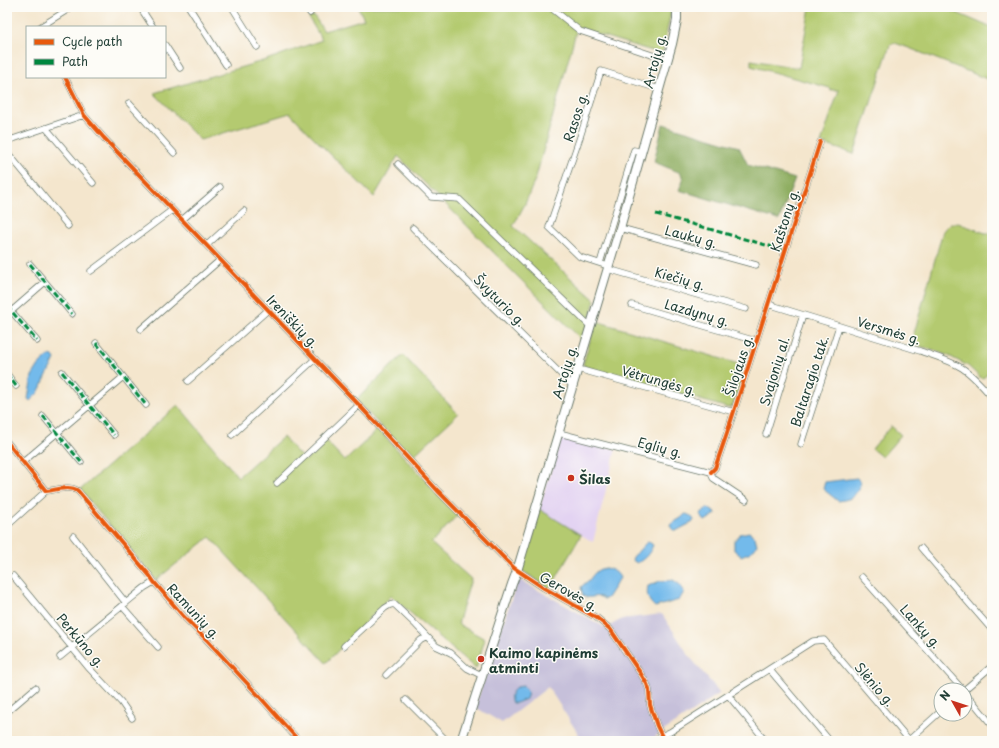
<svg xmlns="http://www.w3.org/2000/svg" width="999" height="748" viewBox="0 0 999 748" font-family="'Playpen Sans',sans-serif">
	<rect width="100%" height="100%" fill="#fdfcf7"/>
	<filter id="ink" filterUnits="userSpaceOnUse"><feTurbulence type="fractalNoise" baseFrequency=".025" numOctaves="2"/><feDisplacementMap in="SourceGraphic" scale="8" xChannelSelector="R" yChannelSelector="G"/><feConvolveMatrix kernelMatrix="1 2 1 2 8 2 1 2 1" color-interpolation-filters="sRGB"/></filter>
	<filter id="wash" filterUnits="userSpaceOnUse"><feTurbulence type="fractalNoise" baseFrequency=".012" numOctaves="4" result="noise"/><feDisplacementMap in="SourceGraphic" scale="16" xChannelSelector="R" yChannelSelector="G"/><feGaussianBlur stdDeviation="0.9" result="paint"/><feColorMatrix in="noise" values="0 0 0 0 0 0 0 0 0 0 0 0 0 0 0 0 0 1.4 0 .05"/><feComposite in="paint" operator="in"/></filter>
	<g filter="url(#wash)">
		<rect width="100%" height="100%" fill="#f4e6cd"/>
		<path fill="#e3d3f2" d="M562,436L616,449L593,542L539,509L561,438Z"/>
		<path fill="#c6c0da" d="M518,579L606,628L622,619L662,614L690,657L720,693L656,736L652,741H583L548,687L502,723L475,707Z"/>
		<path fill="#b4ca6f" stroke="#6a8452" d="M358,7H547L549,8L550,7H672L662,54L577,28L536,177L525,204L513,226L595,300L583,341L509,268L398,156L374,197L319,143L290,113L200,140L154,93L266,60L322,40L309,18L314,16L324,31L364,19Z
			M810,7H943L992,28V81L909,48L895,43L890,45L854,154L821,143L839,90H831L830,88L751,66V60L799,68Z
			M958,223L985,233H992V370L982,379L968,366L949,356L934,350L911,344L943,231L949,224Z
			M596,321L745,366L733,406L728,408L584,366L583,364Z
			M403,355L458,414L411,458L356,400Z
			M178,405L238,477L283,437L305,461L326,441L345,461L378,429L458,515L431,543L471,579L458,624L485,639L476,669L391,596L326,663L210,537L156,580L80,490Z
			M891,426L901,435L882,457L872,449Z
			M539,509L581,535L550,589L521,570Z"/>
		<path fill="#8fae62" stroke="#57764b" d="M663,124L739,147L748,165L795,179L779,220L679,190L683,180L681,173L654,162Z"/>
		<path fill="#73baeb" stroke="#497c90" d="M50,355L53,356L55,359L38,393L30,401L28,399L32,376L39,365Z
			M857,478L861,483C854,497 854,499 838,501L823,489L825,482Z
			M708,508L714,512L716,513V514L705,521L703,519L700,514Z
			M685,514C689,514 692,517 694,520L692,523L689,524L676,531L672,529L670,525L671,524L681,518Z
			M749,532L755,537L757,545L751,552L741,556L734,550V541L740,534Z
			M647,542H649L653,545C650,553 645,559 637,563L632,560L633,557Z
			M606,568C612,570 617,571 620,578L607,598L605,599H604C597,593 591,600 583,596L581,587C584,584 587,582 589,580C595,573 596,569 606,568Z
			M673,580L679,584L684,592L679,600L655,607C648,601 646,595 648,586L660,581Z
			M523,686L528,692L526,699L516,703H512C509,696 511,692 517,687Z"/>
	</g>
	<g filter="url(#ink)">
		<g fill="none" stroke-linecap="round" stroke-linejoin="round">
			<g stroke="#6a786a" stroke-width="7">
				<path id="minor" d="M140,7L153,27
					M189,7L226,65
					M232,7L257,47
					M306,7L310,13
					M550,7L580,31L667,60
					M40,27L72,7
					M165,45L180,68
					M65,77L84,115L104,138L359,405L438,491L514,568L544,588L597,618L610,629L641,674L647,684L649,690L650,705L657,726L664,741
					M129,103L174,153
					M46,128L93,183
					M7,141L84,115
					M7,152L68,226
					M398,164L431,197L459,199L591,327
					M182,220L220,187
					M413,228L573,386
					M620,228L756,265
					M207,245L244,211
					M600,263L634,150L641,152
					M30,264L72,314
					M608,266L580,257L549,227L580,137L601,71L659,89
					M608,269L746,309
					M91,271L172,210
					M768,304L920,351C934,356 949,360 962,368C973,375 983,387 992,397
					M632,305L756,341
					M7,306L37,341
					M7,315L45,282
					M141,329L220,260
					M96,343L146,405
					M578,369L734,412
					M62,372L114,435
					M7,374L16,386
					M188,381L268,310
					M43,416L81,462
					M559,433L711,472L713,478L746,500
					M766,434L803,315
					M232,435L315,359
					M7,442L46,491C57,490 69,485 78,491L150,576L154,582L184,617L206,639L259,696L299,741
					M801,444L839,326
					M23,462L123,377
					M711,472L715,468L727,433L820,142
					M277,483L359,405
					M7,526L46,491
					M73,536L126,603
					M921,548L992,630
					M13,576L88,667L121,702L132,718
					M862,577L963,690
					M122,606L158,647
					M344,646L385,608L390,605L394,604L416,625L436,646L451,653L467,668L483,676
					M60,657L144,588L154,582
					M769,669L830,741
					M386,675L421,640L427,637
					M964,690L992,666
					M965,692L992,725
					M728,695L766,741
					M406,700L447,741
					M7,712L35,688
					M7,740L8,741
					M909,740L941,711
					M655,741L661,736L670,732L813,641L824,640L910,741"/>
			</g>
			<g stroke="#6a786a" stroke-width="10">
				<path id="secondary" d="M461,741L512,584L517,571L620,228L672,44L677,20V7"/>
			</g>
			<use href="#minor" stroke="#fff" stroke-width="5.5"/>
			<use href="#secondary" stroke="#fff" stroke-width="8"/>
			<path stroke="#00873e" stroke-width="3" stroke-dasharray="6 3" stroke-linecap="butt" d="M656,214L780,249L784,253
				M30,264L72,314
				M7,306L37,341
				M96,343L146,405
				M62,372L114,435
				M7,374L16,386
				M43,416L81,462"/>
			<g stroke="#fdfcf7" stroke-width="6">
				<path id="cycleway" d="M65,77L84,115L104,138L359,405L438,491L514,568L544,588L597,618L610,629L641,674L647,684L649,690L650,705L657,726L664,741
					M7,442L46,491C57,490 69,485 78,491L150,576L154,582L184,617L206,639L259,696L299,741
					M711,472L715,468L727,433L820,142"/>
			</g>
			<use href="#cycleway" stroke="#e8590c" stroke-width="4"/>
		</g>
	</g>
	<g fill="#c8321e" stroke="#fdfcf7" stroke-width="1.5">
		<circle cx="571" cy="478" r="4"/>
		<circle cx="481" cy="659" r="4"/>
	</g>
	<g text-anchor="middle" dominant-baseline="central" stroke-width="3" stroke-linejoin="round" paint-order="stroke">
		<g font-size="13" fill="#1f3d34" stroke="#fdfcf7">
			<text transform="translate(654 61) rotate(-75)">Artojų g.</text>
			<text transform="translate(575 117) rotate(-72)">Rasos g.</text>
			<text transform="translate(784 220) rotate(-72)">Kaštonų g.</text>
			<text transform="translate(691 236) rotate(15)">Laukų g.</text>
			<text transform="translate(680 278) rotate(16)">Kiečių g.</text>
			<text transform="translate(500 300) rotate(45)">Švyturio g.</text>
			<text transform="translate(697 312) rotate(16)">Lazdynų g.</text>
			<text transform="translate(293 321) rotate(46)">Ireniškių g.</text>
			<text transform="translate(889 330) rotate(17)">Versmės g.</text>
			<text transform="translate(738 366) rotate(-72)">Šilojaus g.</text>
			<text transform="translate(774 371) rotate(-73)">Svajonių al.</text>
			<text transform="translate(564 372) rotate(-73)">Artojų g.</text>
			<text transform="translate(659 380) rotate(16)">Vėtrungės g.</text>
			<text transform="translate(809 381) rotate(-72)">Baltaragio tak.</text>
			<text transform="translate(660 447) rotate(15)">Eglių g.</text>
			<text transform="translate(569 591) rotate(30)">Gerovės g.</text>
			<text transform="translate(194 611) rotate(47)">Ramunių g.</text>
			<text transform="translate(921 626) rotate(48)">Lankų g.</text>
			<text transform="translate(81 640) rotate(50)">Perkūno g.</text>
			<text transform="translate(875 684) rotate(49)">Slėnio g.</text>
		</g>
		<g font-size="13" font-weight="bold" fill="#1f3d34" stroke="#fdfcf7" text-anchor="start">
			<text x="579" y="478">Šilas</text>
			<text x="489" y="652">Kaimo kapinėms<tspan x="489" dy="15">atminti</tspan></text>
		</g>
	</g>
	<rect width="999" height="748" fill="none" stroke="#fdfcf7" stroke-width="24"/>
	<rect x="26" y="26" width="140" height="52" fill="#fdfcf7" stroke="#a4b0a9"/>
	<rect x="34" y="39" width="20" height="6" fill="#e8590c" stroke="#a4b0a9"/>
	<text x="62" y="46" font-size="12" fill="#1f3d34">Cycle path</text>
	<rect x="34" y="59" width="20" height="6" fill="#00873e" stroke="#a4b0a9"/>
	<text x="62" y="66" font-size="12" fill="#1f3d34">Path</text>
	<g transform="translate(953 702) rotate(309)"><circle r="19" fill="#fdfcf7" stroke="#a4b0a9"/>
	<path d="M0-3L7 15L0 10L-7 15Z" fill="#c8321e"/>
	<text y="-6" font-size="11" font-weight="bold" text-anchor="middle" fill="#1f3d34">N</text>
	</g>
</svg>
